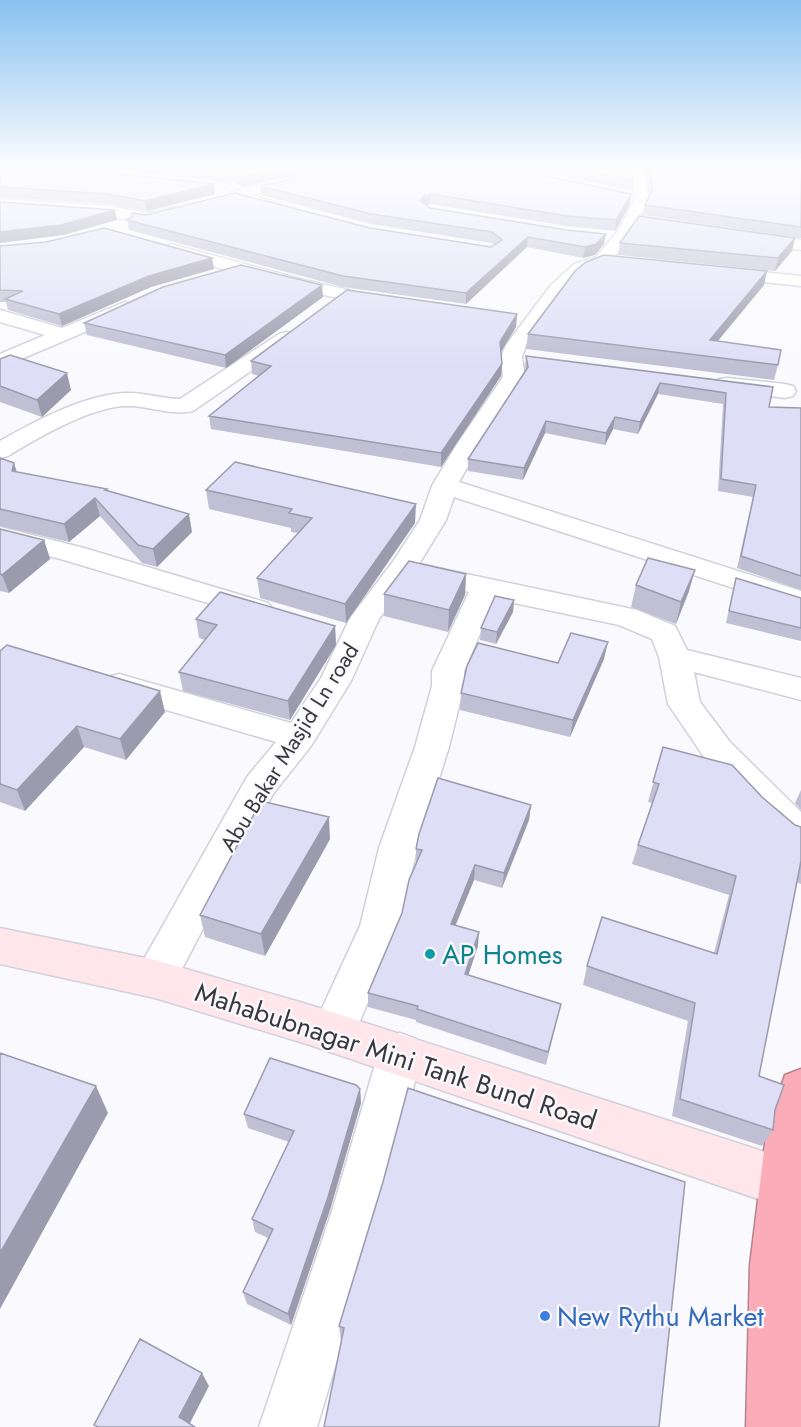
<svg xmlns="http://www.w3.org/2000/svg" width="801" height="1427" viewBox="0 0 801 1427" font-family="Jost,sans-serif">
	<rect width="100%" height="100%" fill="#fafafe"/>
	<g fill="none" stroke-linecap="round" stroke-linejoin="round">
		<g stroke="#d1d0db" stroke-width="3">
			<path id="street" d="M332,167H351C335,185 277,188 252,195L280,204L283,207L280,210L275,212L231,198L229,195L231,192L277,180L314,175Z
				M630,167H644L649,199L632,234L608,265L586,271L563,293L526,345L522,357L525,377L479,447L459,482L801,591V610L454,497L446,520L419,564L637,610L675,626L687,650L801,678V700L694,672L700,702L730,742L801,812V848L788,843L756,815L706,760L668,704L659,657L652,639L619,625L495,599L464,671V686L449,747L417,848L400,926L349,1047L333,1053L317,1047L311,1032L360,926L379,848L415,747L432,686V671L469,592L411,576L379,619L351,681L311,746L273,794L170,992L155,998L140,992L134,979L140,966L247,777L276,742L108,693L103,685L108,677L119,674L291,723L321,678L350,618L392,563L420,520L432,486L455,447L503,377L501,357L506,345L551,285L574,264L596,257L617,232L635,199Z
				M0,199L109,206L147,213L177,207L185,212L182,215L147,223L109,216L0,209Z
				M750,233L801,240V250L744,241L742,238Z
				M171,244L304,280L349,290L352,294L349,298L343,299L295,289L165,253L163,249Z
				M722,268L801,276V286L716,277L713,273L716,269Z
				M125,302L132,304L134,308L132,312L0,368V354L45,335L0,322V310L62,328Z
				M286,332L293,334L296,338L293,342L193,411C171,416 150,406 128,406C92,406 39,437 8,456L0,458V441C35,421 89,392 130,393C147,393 163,399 180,399L279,334Z
				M727,378L785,384L793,386L796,391L793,396L785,398L719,389L716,384L719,379Z
				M0,527L84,548L268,603L273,609L268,615L258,618L64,560L0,543Z
				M400,1033L416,1039L422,1054L382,1211L317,1427H259L332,1211L378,1054L384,1039Z"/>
		</g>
		<g stroke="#d1d0db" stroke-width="3">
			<path id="secondary" d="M0,928L155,960L310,1005L787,1159L801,1165V1203L787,1209L310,1045L155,998L0,964Z"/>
		</g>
		<g stroke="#b6848e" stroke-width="3">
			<path id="highway" d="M801,1069V1427H746L750,1265L767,1127L785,1075Z"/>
		</g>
		<use href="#street" fill="#fff" fill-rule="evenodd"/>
		<use href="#secondary" fill="#fee6ea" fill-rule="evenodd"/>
		<use href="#highway" fill="#faadb9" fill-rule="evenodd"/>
	</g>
	<path fill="#c0bfd4" d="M0,167L215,194L147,211L109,204L0,197Z
		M87,167H327L313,173L277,178L242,187L235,183Z
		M509,167H631L633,181L631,190L533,170Z
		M644,167H800L801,169V238L643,215L645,205L650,194Z
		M333,171L631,194L630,204L615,231L566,226L430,204L426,205L430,208L604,244L595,255L583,258L527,247L466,304L343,287L129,230L127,220L133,216L132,213L146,215L370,228L491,247L494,245L491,243L371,224L261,195L260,186Z
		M620,243L792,251L775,271L618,255Z
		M0,246L212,258L214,269L151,287L62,326L8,310L6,302H0Z
		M764,285L718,341L778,365L774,380L526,349L528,334Z
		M323,297L226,368L87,335L84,323Z
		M517,314L516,327L501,352L502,364L501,376L441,467L211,429L209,416L259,376L252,374L251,361Z
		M526,356L773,387L769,407L801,408V590L737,568L753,497L718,491L723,404L658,394L638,434L613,429L605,445L545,433L523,480L468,471V459L526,371L525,367Z
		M0,359L71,390L42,417L0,402Z
		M0,458L14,463L17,472L108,491L192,532L157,567L142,563L100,516L69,542L0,526Z
		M206,490L415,523L346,623L260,598L257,578L298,533L291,532V528L209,509Z
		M0,529L44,540L50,559L9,593L0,591Z
		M466,574L465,595L448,632L384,616V594Z
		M736,578L801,598V641L726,623Z
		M636,585L689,591L676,624L631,607Z
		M514,600L513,612L496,644L480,640L481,628Z
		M196,619L335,626L336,645L290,720L183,691L179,672L205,640L199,638Z
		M0,651L165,712L126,760L84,747L25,811L0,802Z
		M604,659L570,737L460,710L461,693L558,663Z
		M663,747L762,797L795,825L801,827V884L796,882L759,1076L775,1110L773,1130L762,1146L672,1116L688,1021L583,985L587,966L714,953L729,895L632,864L638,845L652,803L648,802Z
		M801,790V810L795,803Z
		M531,805L529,820L502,888L474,880L456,925L478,946L468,975L561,1004L546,1065L416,1022V1020L368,1007V993L402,913L416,863V849Z
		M330,839L265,956L205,937L200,915Z
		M360,1089L361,1103L330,1210L291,1325L247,1304L243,1292L268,1238L255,1232L252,1219L289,1142L248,1128L244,1114Z
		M339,1326L659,1427L341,1341Z"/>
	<path fill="#9c9bad" d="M288,167H327L313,173L277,178L242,187L241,177L276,169Z
		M214,184L215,194L147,211L145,201Z
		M431,194L430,204L424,206L420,201L424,196Z
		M631,194L630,204L615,231L616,220Z
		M115,210L117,220L64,235L0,243V232Z
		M606,234L604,244L595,255L583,258L585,247Z
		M528,237L527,247L466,304V293Z
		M795,238L792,251L775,271L778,258Z
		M212,258L214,269L151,287L62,326L59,314L149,276Z
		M767,271L764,285L706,355L710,340Z
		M322,285L323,297L226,368L225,355Z
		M517,314L516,327L499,355L500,342Z
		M502,364L501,376L441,467V453Z
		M67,373L71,390L42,417L37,400Z
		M660,383L658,394L638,434L640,422Z
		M615,417L613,429L605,445L606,433Z
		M546,421L545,433L523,480L524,468Z
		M14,463L19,481L12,471Z
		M95,498L100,516L69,542L64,524Z
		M416,504L415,523L346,623L345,604Z
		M189,514L192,532L157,567L153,549Z
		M44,540L50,559L9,593L2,575Z
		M695,570L689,591L676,624L681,602Z
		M466,574L465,595L448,632L449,610Z
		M514,600L513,612L496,644L497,632Z
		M335,626L336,645L290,720L288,701Z
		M608,642L604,659L570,737L573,720Z
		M160,691L165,712L126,760L120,739Z
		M77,726L84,747L25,811L17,790Z
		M531,805L529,820L502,888L504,873Z
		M329,817L330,839L265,956L261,934Z
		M475,865L474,880L450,938L451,924Z
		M479,932L478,946L464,988L465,974Z
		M96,1086L108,1113L0,1309V1253Z
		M360,1089L361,1103L330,1210L291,1325L288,1314Z
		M202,1373L209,1386L188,1427L179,1417Z"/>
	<path fill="#dfdef7" stroke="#9c9bad" stroke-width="1.5" d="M0,167H52L214,184L145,201L107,194L0,187Z
		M172,167H288L276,169L241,177L234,173Z
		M339,167H479L533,173L631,194L616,220L567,216L431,194L424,196L420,201L430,208L567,230L606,234L596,244L585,247L528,237L466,293L343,276L127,220L133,216L132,213L146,215L235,193L370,228L491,247L502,240L492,232L371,214L260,186L333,171Z
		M565,167H631L633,181Z
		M648,167H800L801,169V227L645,205L653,189Z
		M0,202L115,210L61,225L0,232Z
		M639,216L795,238L778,258L620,243Z
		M104,228L212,258L149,276L59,314L5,299L23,291L0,290V246L46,242Z
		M604,255L767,271L710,340L781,350L778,365L528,334L575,271L586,262Z
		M241,265L322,285L225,355L84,323L163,287Z
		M347,290L517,314L500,342L502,364L441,453L209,416L271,366L251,361Z
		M10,355L67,373L37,400L0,386V359Z
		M526,356L773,387L769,407L801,408V576L741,556L756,485L721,479L726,393L660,383L640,422L615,417L606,433L546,421L524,468L468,459L528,367Z
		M0,458L14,463L12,471L107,489L105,490L189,514L153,549L138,545L95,498L64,524L0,509Z
		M235,462L416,504L345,604L257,578L312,518L289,513L292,509L206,490Z
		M0,529L44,540L2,575L0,574Z
		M648,558L695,570L681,602L636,585Z
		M409,561L466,574L449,610L384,594Z
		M736,578L801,598V628L729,611Z
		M220,592L335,626L288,701L179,672L217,625L196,619Z
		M495,596L514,600L497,632L481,628Z
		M571,633L608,642L573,720L461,693L467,666L478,643L558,663Z
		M7,645L160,691L120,739L77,726L17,790L0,784V651Z
		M663,747L732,765L762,797L795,825L801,827V861L759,1076L784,1085L775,1110L773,1130L680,1099L695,1003L587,966L602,917L717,954L736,876L638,845L659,784L653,782Z
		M438,778L531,805L504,873L475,865L451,924L479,932L465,974L561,1004L548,1052L417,1009L418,1006L368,993L402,913L409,880L422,850L416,849L419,834Z
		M261,801L329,817L261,934L200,915Z
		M0,1053L96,1086L0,1253Z
		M270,1058L356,1085L360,1089L328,1197L288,1314L243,1292L273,1229L252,1219L294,1131L244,1114Z
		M408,1088L685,1182L659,1427H324L344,1328L339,1326L383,1182Z
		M140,1339L202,1373L179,1417L195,1427H98L94,1425Z"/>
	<linearGradient id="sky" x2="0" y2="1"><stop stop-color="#88c1f0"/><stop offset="0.46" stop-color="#fdfdff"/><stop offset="1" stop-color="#fdfdff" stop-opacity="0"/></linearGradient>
	<rect width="801" height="367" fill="url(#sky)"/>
	<circle fill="#0f9aa8" stroke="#fafafe" stroke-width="2" cx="430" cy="954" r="6"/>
	<circle fill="#3f7fe0" stroke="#fafafe" stroke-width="2" cx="545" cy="1316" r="6"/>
	<g text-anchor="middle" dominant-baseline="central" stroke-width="4.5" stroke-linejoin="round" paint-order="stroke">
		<g font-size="22" fill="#39393d" stroke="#fafafe">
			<text transform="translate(289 747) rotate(-58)">Abu Bakar Masjid Ln road</text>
		</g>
		<g font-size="27" fill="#0d838f" stroke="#fafafe" text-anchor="start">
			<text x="442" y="954">AP Homes</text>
		</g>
		<g font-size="27" fill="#39393d" stroke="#fafafe">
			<text transform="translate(396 1056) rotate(18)">Mahabubnagar Mini Tank Bund Road</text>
		</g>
		<g font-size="27" fill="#366cbe" stroke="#fafafe" text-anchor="start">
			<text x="557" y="1316">New Rythu Market</text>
		</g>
	</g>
</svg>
